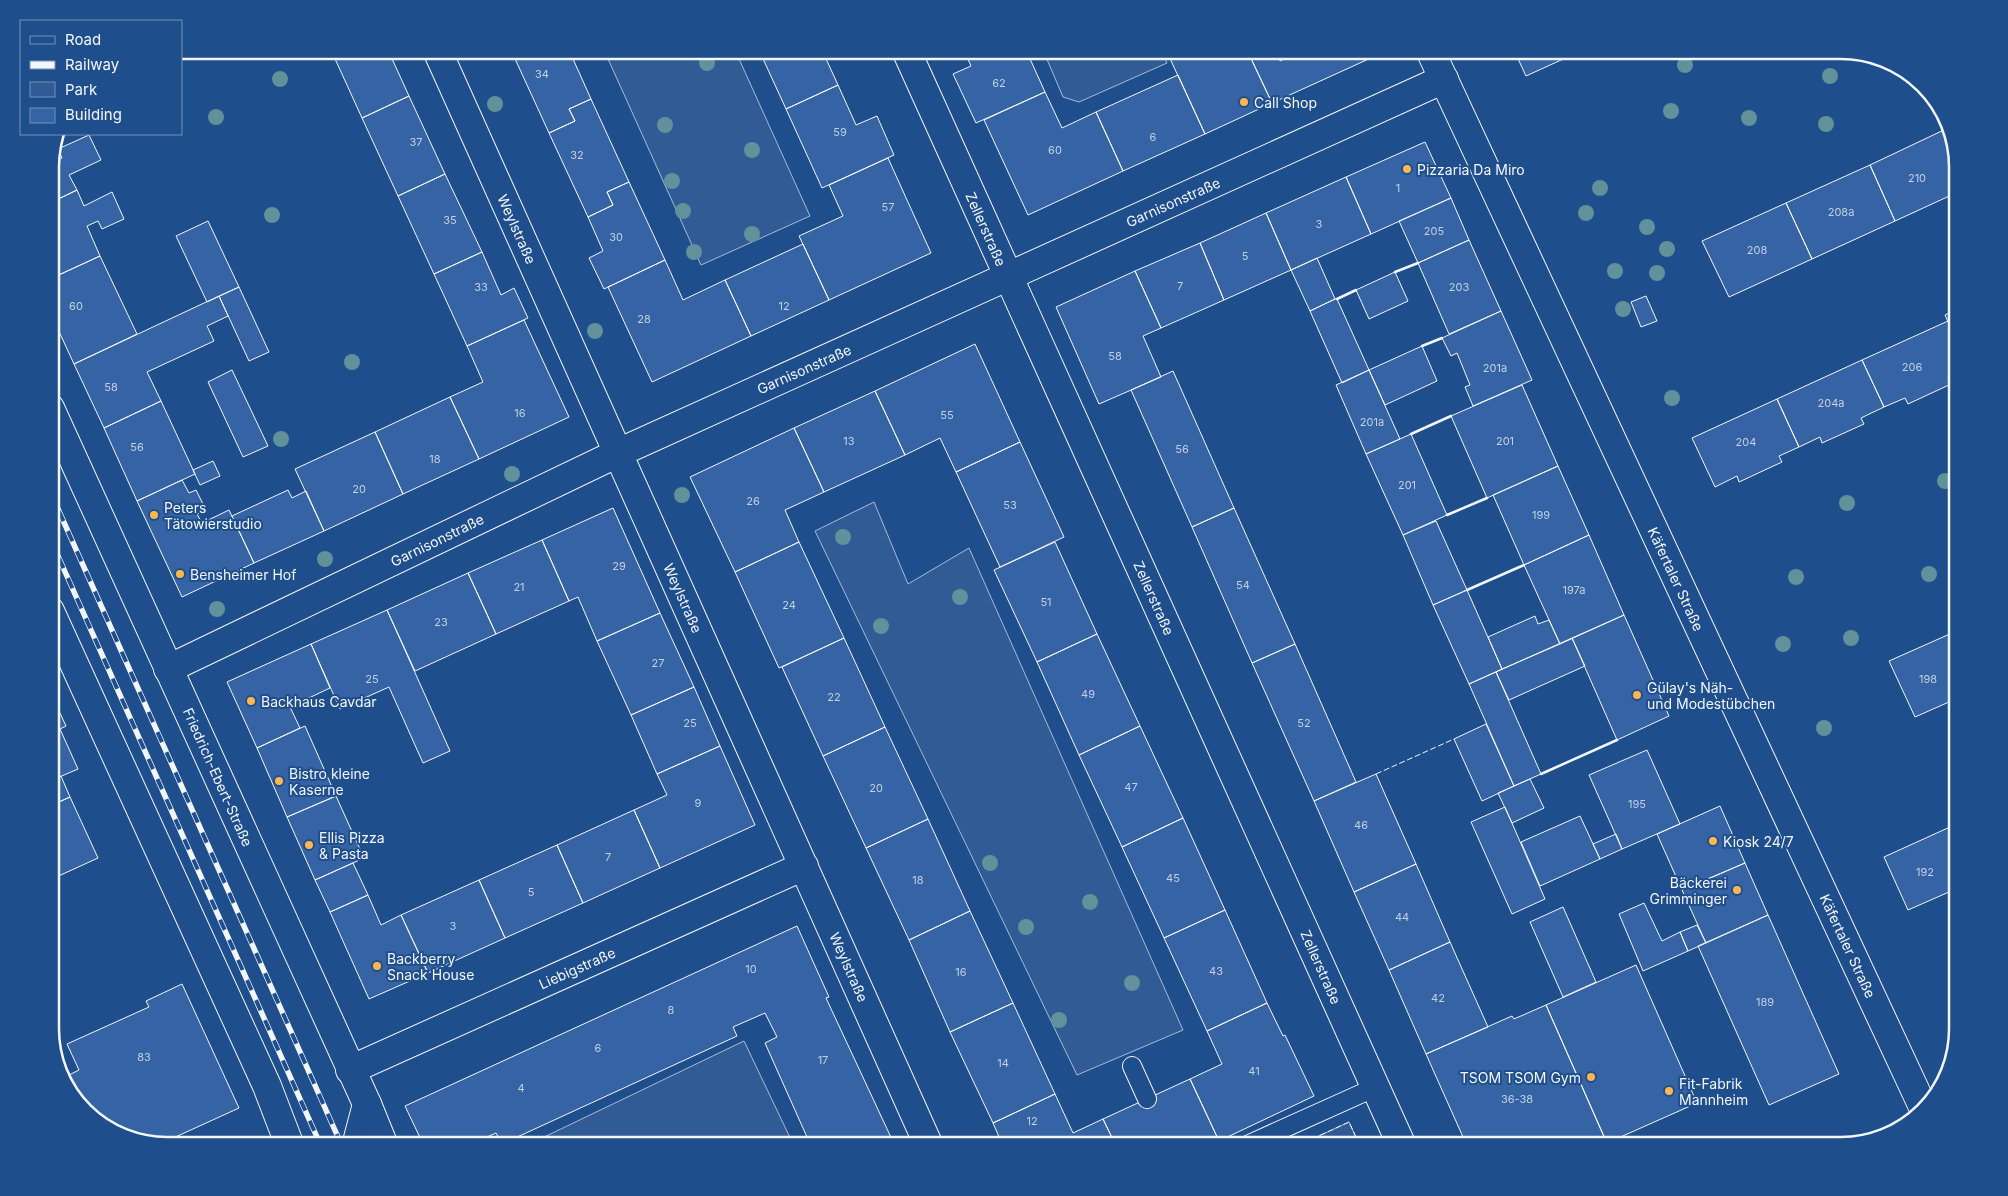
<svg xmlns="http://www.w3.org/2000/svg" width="2008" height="1196" viewBox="0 0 2008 1196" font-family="Inter,sans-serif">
	<rect width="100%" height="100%" fill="#1f4e8c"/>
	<path fill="#305b95" stroke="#a8bbd7" d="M604,50H735L810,216L701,265Z
		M1043,50H1161L1167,63L1079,102L1063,97Z
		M874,502L908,584L969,548L1183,1030L1077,1075L815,531Z
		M744,1041L794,1146H541L538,1140Z
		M1349,1122L1360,1146H1297Z"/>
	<path fill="#3563a3" stroke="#f2f6ff" d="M331,50H388L409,96L362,118Z
		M511,50H569L591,99L569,109L575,121L549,133Z
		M759,50H822L838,85L786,109Z
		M964,50H1026L1045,92L976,123L953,74L971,66Z
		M1166,50H1193L1197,59L1216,50H1247L1272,103L1205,134Z
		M1247,50H1276L1280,61L1296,53L1294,50H1383L1384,52L1272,103Z
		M1514,50H1583L1526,76Z
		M1178,75L1205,134L1123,171L1096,112Z
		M838,85L856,125L877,116L894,155L822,188L786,109Z
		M1045,92L1062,128L1096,112L1123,171L1028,215L984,120Z
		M409,96L445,174L398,196L362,118Z
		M591,99L629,182L607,192L613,205L588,217L549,133L575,121L569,109Z
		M1948,128L1958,159V192L1895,221L1870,165Z
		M89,135L101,160L69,175L77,190L50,203V159L53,148L58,160L62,158L58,149Z
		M1425,142L1451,198L1371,234L1346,177Z
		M888,158L931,253L829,300L799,236L843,216L829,185Z
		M1870,165L1895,221L1812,259L1786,203Z
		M445,174L482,252L434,274L398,196Z
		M1346,177L1371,234L1291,270L1266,213Z
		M629,182L665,260L604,289L589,258L603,251L588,217L613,205L607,192Z
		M77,190L84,206L112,192L124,219L102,229L98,221L87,226L100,256L50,279V203Z
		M1451,198L1469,240L1418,263L1399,221Z
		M1786,203L1812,259L1729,297L1702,241Z
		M1266,213L1291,270L1224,300L1200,243Z
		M208,221L239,287L207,302L176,236Z
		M1469,240L1501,311L1449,334L1418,263Z
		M1200,243L1224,300L1161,328L1135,271Z
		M803,244L829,300L751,336L725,280Z
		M482,252L501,295L514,288L528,318L467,346L434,274Z
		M100,256L137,334L74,364L50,312V279Z
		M1317,258L1335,299L1310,311L1291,270Z
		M665,260L683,300L725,280L751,336L652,382L608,287Z
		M1135,271L1161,328L1143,336L1161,377L1099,404L1056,307Z
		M1395,272L1408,301L1369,319L1356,290Z
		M239,287L269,352L249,361L219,296Z
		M219,296L228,316L207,326L214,341L147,372L161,401L104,428L74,364Z
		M1646,296L1657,321L1641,327L1631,302Z
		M1335,299H1337L1369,370L1342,383L1310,311Z
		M1958,309V344L1945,315Z
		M1501,311L1532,380L1473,406L1465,387L1470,385L1457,353L1451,356L1442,338Z
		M524,320L569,417L479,459L450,397L483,382L467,346Z
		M1948,321L1958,344V373L1948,377L1951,384L1908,404L1905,398L1884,407L1862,360Z
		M975,344L1020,442L956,472L940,438L905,455L875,391Z
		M1422,346L1437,381L1385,405L1369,370Z
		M1862,360L1884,407L1861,418L1864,424L1822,443L1820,437L1799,447L1777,399Z
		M232,370L268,446L243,457L208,382Z
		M1369,370L1400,439L1366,454L1336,385Z
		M1173,371L1234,508L1192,527L1131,390Z
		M1522,385L1558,466L1487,498L1451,416Z
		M875,391L905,455L824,492L794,428Z
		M450,397L479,459L403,494L375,432Z
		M1777,399L1799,447L1779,456L1782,462L1739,482L1737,476L1715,487L1692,438Z
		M161,401L195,474L137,501L104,428Z
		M794,428L824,492L785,510L799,542L735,572L690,477Z
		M375,432L403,494L324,531L295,469Z
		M1411,434L1447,515L1403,535L1366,454Z
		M1020,442L1064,537L1000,567L956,472Z
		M213,461L220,476L200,485L193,470Z
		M1558,466L1589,535L1524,565L1493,495Z
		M182,480L189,493L196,490L206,510L197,514L202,523L229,510L254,563L182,597L137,501Z
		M288,490L292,498L306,491L324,531L254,563L232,516Z
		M613,508L660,613L597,641L578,597L569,601L542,540Z
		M1234,508L1295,644L1252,663L1192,527Z
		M1436,521L1467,590L1433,605L1403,535Z
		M1589,535L1624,615L1560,644L1524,565Z
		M542,540L569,601L496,634L468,573Z
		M799,542L844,638L779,668L735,572Z
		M1055,542L1097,634L1037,662L994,570Z
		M468,573L496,634L415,671L387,610Z
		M1467,590L1502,669L1469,684L1433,605Z
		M387,610L450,751L423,763L389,687L340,709L311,644Z
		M660,613L694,687L631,715L597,641Z
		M1624,615L1669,716L1617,740L1572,638Z
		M1535,616L1538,624L1549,620L1560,644L1502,669L1488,637Z
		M1958,630V647L1952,633Z
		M1952,633L1958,647V698L1915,717L1889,661Z
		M1097,634L1140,726L1079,755L1037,662Z
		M844,638L885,727L823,756L782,667Z
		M1572,638L1585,666L1509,700L1496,672Z
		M311,644L330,688L290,707L300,728L257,748L227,682Z
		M1295,644L1356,782L1314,801L1252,663Z
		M1496,672L1541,774L1514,786L1469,684Z
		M694,687L720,746L657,774L631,715Z
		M53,698L66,726L60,729L78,769L50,781V699Z
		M1486,724L1514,786L1482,801L1454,739Z
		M305,726L336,796L287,817L257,748Z
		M1140,726L1183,818L1122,847L1079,755Z
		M885,727L928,819L866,848L823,756Z
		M720,746L755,825L660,868L634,810L667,795L657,774Z
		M1647,750L1680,824L1622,849L1589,775Z
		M1376,774L1416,864L1354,892L1314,801Z
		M61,776L70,797L50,806V781Z
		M1530,779L1544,808L1512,823L1498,793Z
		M336,796L364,858L315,880L287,817Z
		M70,797L98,858L52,879L50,875V806Z
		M1720,806L1745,863L1682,890L1657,834Z
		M1505,807L1545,899L1512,914L1471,822Z
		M634,810L660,868L583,903L557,845Z
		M1580,816L1600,859L1540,886L1521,842Z
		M1183,818L1225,910L1164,938L1122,847Z
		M928,819L970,911L909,940L866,848Z
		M1958,823V845L1950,827Z
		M1950,827L1958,845V888L1908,910L1884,857Z
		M1616,834L1622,849L1600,859L1593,844Z
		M557,845L583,903L505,938L479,880Z
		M353,863L368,895L330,912L315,880Z
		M1745,863L1768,915L1706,943L1682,890Z
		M1416,864L1450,942L1389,970L1354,892Z
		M479,880L505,938L428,973L401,915Z
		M368,895L381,925L401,915L428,973L369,999L330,912Z
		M1644,903L1662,941L1680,932L1688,951L1643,971L1619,914Z
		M1563,907L1596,982L1563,997L1530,922Z
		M1225,910L1267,1003L1207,1031L1164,938Z
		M970,911L1013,1003L950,1032L909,940Z
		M1768,915L1839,1074L1769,1105L1698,946Z
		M1697,925L1706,943L1688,951L1680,932Z
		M797,926L829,997L826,998L895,1146H811L765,1043L777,1037L765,1013L733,1027L737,1036L502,1144L496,1133L487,1137L491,1146H424L405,1106Z
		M1450,942L1488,1027L1426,1054L1389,970Z
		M1636,965L1697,1103L1607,1143L1546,1005Z
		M182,984L239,1108L160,1144L108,1130L66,1088L63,1078L79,1070L67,1044L149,1007L146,1001Z
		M1013,1003L1055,1094L993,1123L950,1032Z
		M1267,1003L1283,1036L1285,1035L1314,1096L1219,1141L1190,1079L1222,1064L1207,1031Z
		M1546,1005L1608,1146H1467L1426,1054L1512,1016L1514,1019Z
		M1190,1079L1219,1141L1207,1146H1116L1103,1119Z
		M1055,1094L1073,1133L1103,1119L1116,1146H1003L993,1123Z"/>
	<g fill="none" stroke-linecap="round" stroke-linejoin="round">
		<g stroke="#f2f6ff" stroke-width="20">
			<path id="service" d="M1132,1066L1147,1099
				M1245,1146L1376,1087"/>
		</g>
		<g stroke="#f2f6ff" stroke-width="30">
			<path id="minor" d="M437,50L929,1146
				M906,50L1402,1146
				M168,669L618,453L1444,79
				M350,1070L804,866
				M356,1146L367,1104"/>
		</g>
		<g stroke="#f2f6ff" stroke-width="30">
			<path id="tertiary" d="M1430,50L1923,1107"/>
		</g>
		<g stroke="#f2f6ff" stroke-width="30">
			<path id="primary" d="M50,408L367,1104L384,1146
				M50,611L267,1086L290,1146"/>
		</g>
		<use href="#service" stroke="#1f4e8c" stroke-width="18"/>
		<use href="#minor" stroke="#1f4e8c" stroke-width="28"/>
		<use href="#tertiary" stroke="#1f4e8c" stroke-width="28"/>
		<use href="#primary" stroke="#1f4e8c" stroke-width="28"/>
		<g stroke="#f2f6ff" stroke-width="5.5">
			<path id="rail" d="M50,491L342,1146
				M50,538L321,1146"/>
		</g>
		<use href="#rail" stroke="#1f4e8c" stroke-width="4" stroke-dasharray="11" stroke-linecap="butt"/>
		<path stroke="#f2f6ff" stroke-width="1" stroke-dasharray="6 2.5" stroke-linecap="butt" d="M1376,774L1454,739
			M1297,1146L1349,1122L1360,1146"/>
		<path stroke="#f2f6ff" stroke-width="2.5" d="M1395,272L1418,263
			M1337,299L1356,290
			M1422,346L1442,338
			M1411,434L1451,416
			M1447,515L1487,498
			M1467,590L1524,565
			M1541,774L1617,740"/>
	</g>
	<g fill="#61919a">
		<circle cx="707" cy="63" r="8"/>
		<circle cx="1685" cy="65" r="8"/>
		<circle cx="1830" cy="76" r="8"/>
		<circle cx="280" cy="79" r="8"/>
		<circle cx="495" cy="104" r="8"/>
		<circle cx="1671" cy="111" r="8"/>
		<circle cx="216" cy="117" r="8"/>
		<circle cx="1749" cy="118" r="8"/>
		<circle cx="1826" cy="124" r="8"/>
		<circle cx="665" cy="125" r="8"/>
		<circle cx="752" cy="150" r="8"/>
		<circle cx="672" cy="181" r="8"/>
		<circle cx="1600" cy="188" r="8"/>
		<circle cx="683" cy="211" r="8"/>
		<circle cx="1586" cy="213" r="8"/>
		<circle cx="272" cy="215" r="8"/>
		<circle cx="1647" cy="227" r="8"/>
		<circle cx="752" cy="234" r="8"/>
		<circle cx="1667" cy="249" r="8"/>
		<circle cx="694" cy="252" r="8"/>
		<circle cx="1615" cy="271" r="8"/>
		<circle cx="1657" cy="273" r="8"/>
		<circle cx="1623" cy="309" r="8"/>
		<circle cx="595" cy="331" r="8"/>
		<circle cx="352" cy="362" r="8"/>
		<circle cx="1672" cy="398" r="8"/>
		<circle cx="281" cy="439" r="8"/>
		<circle cx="512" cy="474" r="8"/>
		<circle cx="1945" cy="481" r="8"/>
		<circle cx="682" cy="495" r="8"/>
		<circle cx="1847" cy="503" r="8"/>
		<circle cx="843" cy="537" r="8"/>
		<circle cx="325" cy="559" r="8"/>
		<circle cx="1929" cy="574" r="8"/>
		<circle cx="1796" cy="577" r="8"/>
		<circle cx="960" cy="597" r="8"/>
		<circle cx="217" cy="609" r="8"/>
		<circle cx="881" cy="626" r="8"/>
		<circle cx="1851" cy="638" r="8"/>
		<circle cx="1783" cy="644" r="8"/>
		<circle cx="1824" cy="728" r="8"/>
		<circle cx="990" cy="863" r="8"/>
		<circle cx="1090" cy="902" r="8"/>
		<circle cx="1026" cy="927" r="8"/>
		<circle cx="1132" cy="983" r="8"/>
		<circle cx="1059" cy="1020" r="8"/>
	</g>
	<g fill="#ffb74d" stroke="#1f4e8c" stroke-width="2">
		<circle cx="1244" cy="102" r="5"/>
		<circle cx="1407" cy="169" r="5"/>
		<circle cx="154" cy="515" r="5"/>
		<circle cx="180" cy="574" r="5"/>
		<circle cx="1637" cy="695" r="5"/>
		<circle cx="251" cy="701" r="5"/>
		<circle cx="279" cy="781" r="5"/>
		<circle cx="1713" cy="841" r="5"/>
		<circle cx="309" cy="845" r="5"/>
		<circle cx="1737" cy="890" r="5"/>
		<circle cx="377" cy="966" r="5"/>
		<circle cx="1591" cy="1077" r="5"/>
		<circle cx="1669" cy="1091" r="5"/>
	</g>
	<g text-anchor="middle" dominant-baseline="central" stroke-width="4" stroke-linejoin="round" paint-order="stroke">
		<g font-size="11" fill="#c3d1e8">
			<text x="542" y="74">34</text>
			<text x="999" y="83">62</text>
			<text x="840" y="132">59</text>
			<text x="1153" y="137">6</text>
			<text x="416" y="142">37</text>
			<text x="1055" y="150">60</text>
			<text x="577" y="155">32</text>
			<text x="1917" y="178">210</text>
			<text x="1398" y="188">1</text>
			<text x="888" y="207">57</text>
			<text x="1841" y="212">208a</text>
			<text x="450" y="220">35</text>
			<text x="1319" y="224">3</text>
			<text x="1434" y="231">205</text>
			<text x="616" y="237">30</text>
			<text x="1757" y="250">208</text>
			<text x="1245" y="256">5</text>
			<text x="1180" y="286">7</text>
			<text x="481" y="287">33</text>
			<text x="1459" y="287">203</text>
			<text x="76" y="306">60</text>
			<text x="784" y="306">12</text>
			<text x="644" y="319">28</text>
			<text x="1115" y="356">58</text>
			<text x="1912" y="367">206</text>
			<text x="1495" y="368">201a</text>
			<text x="111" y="387">58</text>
			<text x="1831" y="403">204a</text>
			<text x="520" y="413">16</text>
			<text x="947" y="415">55</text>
			<text x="1372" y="422">201a</text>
			<text x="849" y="441">13</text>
			<text x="1505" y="441">201</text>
			<text x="1746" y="442">204</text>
			<text x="137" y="447">56</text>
			<text x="1182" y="449">56</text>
			<text x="435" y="459">18</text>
			<text x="1407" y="485">201</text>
			<text x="359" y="489">20</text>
			<text x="753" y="501">26</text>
			<text x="1010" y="505">53</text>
			<text x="1541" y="515">199</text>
			<text x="619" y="566">29</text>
			<text x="1243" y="585">54</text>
			<text x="519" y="587">21</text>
			<text x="1574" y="590">197a</text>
			<text x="1046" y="602">51</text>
			<text x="789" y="605">24</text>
			<text x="441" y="622">23</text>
			<text x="658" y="663">27</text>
			<text x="372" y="679">25</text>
			<text x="1928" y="679">198</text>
			<text x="1088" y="694">49</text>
			<text x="834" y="697">22</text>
			<text x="690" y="723">25</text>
			<text x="1304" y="723">52</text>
			<text x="1131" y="787">47</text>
			<text x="876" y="788">20</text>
			<text x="698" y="803">9</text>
			<text x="1637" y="804">195</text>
			<text x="1361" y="825">46</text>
			<text x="608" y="857">7</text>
			<text x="1925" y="872">192</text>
			<text x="1173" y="878">45</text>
			<text x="918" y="880">18</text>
			<text x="531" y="892">5</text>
			<text x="1402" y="917">44</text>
			<text x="453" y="926">3</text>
			<text x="751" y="969">10</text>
			<text x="1216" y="971">43</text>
			<text x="961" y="972">16</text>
			<text x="1438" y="998">42</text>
			<text x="1765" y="1002">189</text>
			<text x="671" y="1010">8</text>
			<text x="598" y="1048">6</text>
			<text x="144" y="1057">83</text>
			<text x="823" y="1060">17</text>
			<text x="1003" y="1063">14</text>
			<text x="1254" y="1071">41</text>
			<text x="521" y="1088">4</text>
			<text x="1517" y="1099">36-38</text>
			<text x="1032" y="1121">12</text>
		</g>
		<g font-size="14" fill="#f2f6ff" stroke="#1f4e8c" text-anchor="start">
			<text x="1254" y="102">Call Shop</text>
			<text x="1417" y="169">Pizzaria Da Miro</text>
			<text x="164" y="507">Peters<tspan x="164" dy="16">Tätowierstudio</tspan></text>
			<text x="190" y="574">Bensheimer Hof</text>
			<text x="1647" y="687">Gülay's Näh-<tspan x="1647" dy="16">und Modestübchen</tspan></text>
			<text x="261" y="701">Backhaus Cavdar</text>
			<text x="289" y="773">Bistro kleine<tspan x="289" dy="16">Kaserne</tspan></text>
			<text x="319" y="837">Ellis Pizza<tspan x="319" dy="16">&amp; Pasta</tspan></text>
			<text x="1723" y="841">Kiosk 24/7</text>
			<text x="1727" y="882" text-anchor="end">Bäckerei<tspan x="1727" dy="16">Grimminger</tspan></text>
			<text x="387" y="958">Backberry<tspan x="387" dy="16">Snack House</tspan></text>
			<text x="1581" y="1077" text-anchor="end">TSOM TSOM Gym</text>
			<text x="1679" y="1083">Fit-Fabrik<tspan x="1679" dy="16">Mannheim</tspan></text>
		</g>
		<g font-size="14" fill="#f2f6ff" stroke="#1f4e8c">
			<text transform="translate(1173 202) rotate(-24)">Garnisonstraße</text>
			<text transform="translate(517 229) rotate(66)">Weylstraße</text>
			<text transform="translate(986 229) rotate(66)">Zellerstraße</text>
			<text transform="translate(804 369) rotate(-24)">Garnisonstraße</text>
			<text transform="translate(437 540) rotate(-26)">Garnisonstraße</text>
			<text transform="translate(1676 579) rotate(65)">Käfertaler Straße</text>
			<text transform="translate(683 598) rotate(66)">Weylstraße</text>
			<text transform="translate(1154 598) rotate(66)">Zellerstraße</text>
			<text transform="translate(218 777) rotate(66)">Friedrich-Ebert-Straße</text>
			<text transform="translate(1848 946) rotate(65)">Käfertaler Straße</text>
			<text transform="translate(849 967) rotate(66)">Weylstraße</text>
			<text transform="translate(1321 967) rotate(66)">Zellerstraße</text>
			<text transform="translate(577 968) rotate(-24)">Liebigstraße</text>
		</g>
	</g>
	<path d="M0 0H2008V1196H0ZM167 59H1841A108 108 0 0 1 1949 167V1029A108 108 0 0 1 1841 1137H167A108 108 0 0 1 59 1029V167A108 108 0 0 1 167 59Z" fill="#1f4e8c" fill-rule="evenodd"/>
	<path fill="none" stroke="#f2f6ff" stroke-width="2.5" d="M167 59H1841A108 108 0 0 1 1949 167V1029A108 108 0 0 1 1841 1137H167A108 108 0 0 1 59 1029V167A108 108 0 0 1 167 59Z"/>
	<rect x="20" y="20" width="162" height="115" fill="#1f4e8c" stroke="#7391ba"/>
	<rect x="30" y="36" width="25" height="8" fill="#1f4e8c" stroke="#7391ba"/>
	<text x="65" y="45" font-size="15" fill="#f2f6ff">Road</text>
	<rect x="30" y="61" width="25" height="8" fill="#f2f6ff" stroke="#7391ba"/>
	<text x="65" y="70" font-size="15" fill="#f2f6ff">Railway</text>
	<rect x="30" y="82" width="25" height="15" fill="#305b95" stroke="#7391ba"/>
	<text x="65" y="95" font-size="15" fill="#f2f6ff">Park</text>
	<rect x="30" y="108" width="25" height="15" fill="#3563a3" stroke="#7391ba"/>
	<text x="65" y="120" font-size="15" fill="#f2f6ff">Building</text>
</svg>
